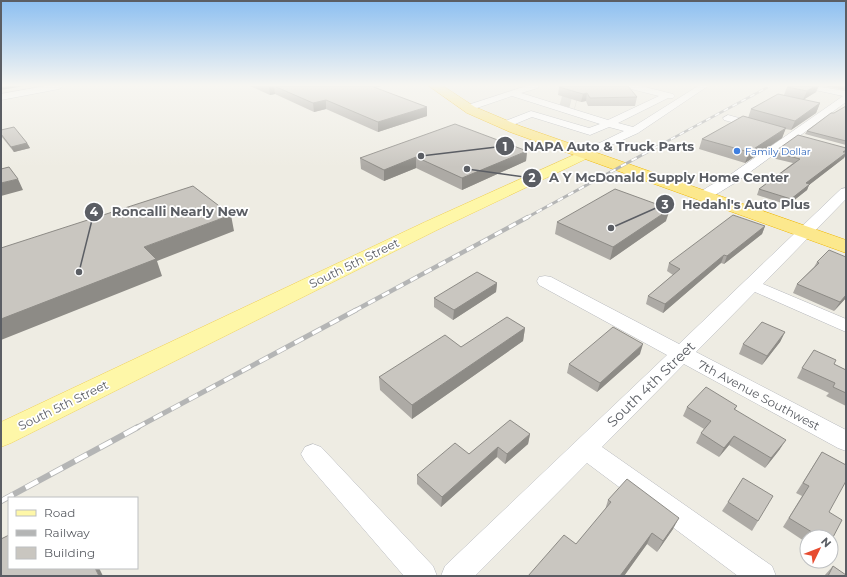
<svg xmlns="http://www.w3.org/2000/svg" width="847" height="577" viewBox="0 0 847 577" font-family="Montserrat,sans-serif">
	<rect width="100%" height="100%" fill="#eeece3"/>
	<g fill="none" stroke-linecap="round" stroke-linejoin="round">
		<path stroke="#c9c8c3" stroke-width="10" stroke-dasharray="10 5" stroke-linecap="butt" d="M561,100L576,104"/>
		<g stroke="#b6b8bd" stroke-width="1">
			<path id="minor" d="M45,86H63L59,89L1,100V94Z
				M526,86H539L538,88L521,93L608,120L659,96L627,88L626,86H641L673,94L675,96L673,98H668L618,123L633,127L698,86H708L638,133L585,157L581,156L579,154L581,152L624,131L609,127L590,135L532,117L508,127H500L499,125L500,123L531,111L589,128L600,124L512,96L468,111L463,108L465,106Z
				M815,86L846,91V102L735,183C725,188 708,202 698,200L696,197C703,188 717,182 727,177L843,96L815,90L814,88Z
				M728,115L761,124L762,126L757,129L724,120L723,118Z
				M846,188V199L763,284L846,319V332L755,292L696,352L846,430V451L838,448L684,364L602,447L772,566L776,576H738L587,463L475,576H441L445,566L667,355L539,285L537,281L539,277L545,276L551,277L679,344L841,189Z
				M313,444L321,447L433,566L437,576H404L305,461L301,454L305,447Z"/>
		</g>
		<g stroke="#f0d15a" stroke-width="1">
			<path id="major" d="M585,150L590,151L592,154L590,157L437,230L11,443L1,447V422L425,222Z"/>
		</g>
		<g stroke="#efb702" stroke-width="1">
			<path id="highway" d="M429,86H443L475,107L520,126L846,240V253L510,132L467,113Z"/>
		</g>
		<use href="#minor" fill="#fff" fill-rule="evenodd"/>
		<use href="#major" fill="#fef7a8" fill-rule="evenodd"/>
		<use href="#highway" fill="#fce88d" fill-rule="evenodd"/>
		<g stroke="#b4b5b5" stroke-width="2.5">
			<path id="rail-far4" d="M662,144L770,86"/>
		</g>
		<g stroke="#b4b5b5" stroke-width="3">
			<path id="rail-far3" d="M526,218L664,143"/>
		</g>
		<g stroke="#b4b5b5" stroke-width="4.5">
			<path id="rail-far2" d="M354,311L528,217"/>
		</g>
		<g stroke="#b4b5b5" stroke-width="5">
			<path id="rail-far1" d="M136,428L356,310"/>
		</g>
		<g stroke="#b4b5b5" stroke-width="6">
			<path id="rail" d="M1,501L138,427"/>
		</g>
		<use href="#rail-far4" stroke="#fff" stroke-width="1.5" stroke-dasharray="5" stroke-linecap="butt"/>
		<use href="#rail-far3" stroke="#fff" stroke-width="2" stroke-dasharray="6" stroke-linecap="butt"/>
		<use href="#rail-far2" stroke="#fff" stroke-width="3" stroke-dasharray="8" stroke-linecap="butt"/>
		<use href="#rail-far1" stroke="#fff" stroke-width="3.5" stroke-dasharray="10" stroke-linecap="butt"/>
		<use href="#rail" stroke="#fff" stroke-width="4.5" stroke-dasharray="14" stroke-linecap="butt"/>
	</g>
	<path fill="#adaaa5" d="M250,86H381L375,88L427,116L378,132L326,109L314,112L275,94L270,95Z
		M823,86H846V90Z
		M559,87L637,97L635,106H588L586,101L581,102L558,95Z
		M787,87L816,92L803,100L820,103L816,113L791,130L785,129L782,138L745,163L699,149L702,139L748,118L751,109L784,95Z
		M846,106V145L805,134L807,131Z
		M1,130L27,143L30,148L14,152L1,136Z
		M527,151L526,161L462,190L416,168L384,181L361,169L360,158Z
		M774,152H846L844,158L809,185L807,190L788,205L757,195L759,189L793,163L772,158Z
		M666,221L610,260L555,234L557,222Z
		M765,226L762,234L724,264L721,263L663,313L646,304L648,296L673,275L667,271L669,263Z
		M829,250L846,298L834,311L793,293L797,284L814,267L817,262Z
		M497,283L496,292L453,320L434,307V298Z
		M525,328L523,341L412,419L380,390L379,377Z
		M785,332L780,342L762,365L739,354L743,344Z
		M640,354L597,392L567,373L569,364Z
		M834,364L846,370V406L826,396L829,393L797,378L802,368Z
		M737,406L735,410L780,449L765,468L729,445L719,457L696,443L701,433L704,429L683,416L687,407Z
		M530,434L528,444L505,464L497,457L441,507L417,484V475L469,454Z
		M822,452L831,537H807V543L783,527L802,496L796,493Z
		M608,500L673,529L657,552L647,544L624,576H528L576,544L605,510Z
		M728,502L758,521L752,531L722,511Z
		M833,566L846,576H824Z"/>
	<path fill="#8d8b86" d="M7,86H24L1,90V87Z
		M274,86L275,94L270,95L269,87Z
		M363,86H381L363,91Z
		M815,86H819L816,92L803,100L807,91Z
		M587,93L586,101L581,102L583,94Z
		M326,100V109L314,112L313,103Z
		M820,103L816,113L791,130L795,121Z
		M427,107V116L378,132V122Z
		M786,128L782,138L745,163L749,152Z
		M27,143L30,148L14,152L11,147Z
		M846,150V152L845,154L846,153V154L844,158L809,185L807,190L788,205L791,199L806,183Z
		M527,151L526,161L462,190V178Z
		M416,157V168L384,181V170Z
		M18,179L23,190L1,196V183Z
		M670,209L666,221L610,260L613,247Z
		M231,215L234,231L157,261L162,276L1,340V319L144,247Z
		M765,226L762,234L724,264L727,256Z
		M724,255L721,263L663,313L665,304Z
		M497,283L496,292L453,320L454,310Z
		M846,295V298L834,311L840,302Z
		M525,328L523,341L412,419V405Z
		M785,332L780,342L762,365L767,356Z
		M643,344L640,354L597,392L600,383Z
		M530,434L528,444L505,464L507,454Z
		M734,436L729,445L719,457L724,448Z
		M786,440L780,449L765,468L771,458Z
		M498,447L497,457L441,507L442,497Z
		M679,518L673,529L657,552L663,541Z
		M652,533L647,544L624,576H620Z
		M95,568H99L103,576H99Z"/>
	<path fill="#c9c6c0" stroke="#8d8b86" d="M266,86H371L427,107L378,122L326,100L313,103L274,86L269,87Z
		M562,86H628L637,97L590,98L587,93L583,94L559,87Z
		M789,86H815L807,91L787,87Z
		M778,94L820,103L795,121L751,109Z
		M846,106V141L807,131L831,113H834Z
		M743,116L786,128L749,152L702,139Z
		M455,124L527,151L462,178L416,157L384,170L360,158Z
		M14,127L27,143L11,147L1,134V130Z
		M798,135L846,148V150L843,152H846V153L806,183L810,184L791,199L759,189L800,159L774,152Z
		M9,167L18,179L1,183V169Z
		M193,186L231,215L144,247L156,259L1,319V248Z
		M615,189L670,209L613,247L557,222Z
		M733,215L765,226L727,256L724,255L665,304L648,296L680,269L669,263Z
		M829,250L846,257V295L840,302L797,284L819,263L817,262Z
		M477,272L497,283L454,310L434,298Z
		M507,317L525,328L412,405L379,377L445,335L461,347Z
		M762,322L785,332L767,356L743,344Z
		M613,327L643,344L600,383L569,364Z
		M814,350L836,360L834,364L846,370V393L833,387L835,383L802,368Z
		M706,387L737,406L734,409L786,440L771,458L734,436L724,448L701,433L711,421L687,407Z
		M510,420L530,434L507,454L498,447L442,497L417,475L455,443L469,454Z
		M822,452L846,465V481L829,512L842,520L831,541V537H820L789,518L809,486L803,483Z
		M743,478L773,496L758,521L728,502Z
		M627,479L679,518L663,541L652,533L620,576H528L564,535L576,544L611,502L608,500Z
		M9,535V568H95L99,576H1V539Z
		M833,566L846,575V576H828Z"/>
	<linearGradient id="sky" x2="0" y2="1"><stop stop-color="#8cbff1"/><stop offset="0.51" stop-color="#f7f6f2"/><stop offset="1" stop-color="#f7f6f2" stop-opacity="0"/></linearGradient>
	<rect width="847" height="167" fill="url(#sky)"/>
	<circle fill="#3f7fe0" stroke="#fff" stroke-width="1.5" cx="737" cy="151" r="4"/>
	<g text-anchor="middle" dominant-baseline="central" stroke-width="3.5" stroke-linejoin="round" paint-order="stroke">
		<g font-size="10" fill="#366cbe" stroke="#fff" text-anchor="start">
			<text x="745" y="151">Family Dollar</text>
		</g>
		<g font-size="12" fill="#5b5e64" stroke="#fff">
			<text transform="translate(354 263) rotate(-26)">South 5th Street</text>
			<text transform="translate(759 395) rotate(28)">7th Avenue Southwest</text>
			<text transform="translate(63 405) rotate(-26)">South 5th Street</text>
		</g>
		<g font-size="14" fill="#5b5e64" stroke="#fff">
			<text transform="translate(651 384) rotate(-44)">South 4th Street</text>
		</g>
	</g>
	<path fill="none" stroke="#5b5e64" stroke-width="1.5" d="M421 156L505 146M467 169L532 178M611 228L665 204M79 272L94 212"/>
	<g fill="#5b5e64" stroke="#fff" stroke-width="1.5">
		<circle cx="421" cy="156" r="4"/>
		<circle cx="467" cy="169" r="4"/>
		<circle cx="611" cy="228" r="4"/>
		<circle cx="79" cy="272" r="4"/>
		<circle cx="505" cy="146" r="10"/>
		<circle cx="532" cy="178" r="10"/>
		<circle cx="665" cy="204" r="10"/>
		<circle cx="94" cy="212" r="10"/>
	</g>
	<g font-size="12" text-anchor="middle" font-weight="bold" fill="#fff">
		<text x="505" y="151">1</text>
		<text x="532" y="182">2</text>
		<text x="665" y="209">3</text>
		<text x="94" y="216">4</text>
	</g>
	<g font-size="13" text-anchor="middle" font-weight="bold" fill="#5b5e64" stroke="#fff" stroke-width="3.5" stroke-linejoin="round" paint-order="stroke">
		<text x="609" y="151">NAPA Auto &amp; Truck Parts</text>
		<text x="669" y="182">A Y McDonald Supply Home Center</text>
		<text x="746" y="209">Hedahl's Auto Plus</text>
		<text x="180" y="216">Roncalli Nearly New</text>
	</g>
	<rect width="847" height="577" fill="none" stroke="#5b5e64" stroke-width="4"/>
	<rect x="8" y="497" width="130" height="72" fill="#ffffff" stroke="#bdbfc1"/>
	<rect x="16" y="510" width="20" height="6" fill="#fef7a8" stroke="#bdbfc1"/>
	<text x="44" y="517" font-size="12" fill="#5b5e64">Road</text>
	<rect x="16" y="530" width="20" height="6" fill="#b4b5b5" stroke="#bdbfc1"/>
	<text x="44" y="537" font-size="12" fill="#5b5e64">Railway</text>
	<rect x="16" y="547" width="20" height="12" fill="#c9c6c0" stroke="#bdbfc1"/>
	<text x="44" y="557" font-size="12" fill="#5b5e64">Building</text>
	<g transform="translate(819 549) rotate(47)"><circle r="19" fill="#ffffff" stroke="#bdbfc1"/>
	<path d="M0-3L7 15L0 10L-7 15Z" fill="#e74c30"/>
	<text y="-6" font-size="11" font-weight="bold" text-anchor="middle" fill="#5b5e64">N</text>
	</g>
</svg>
